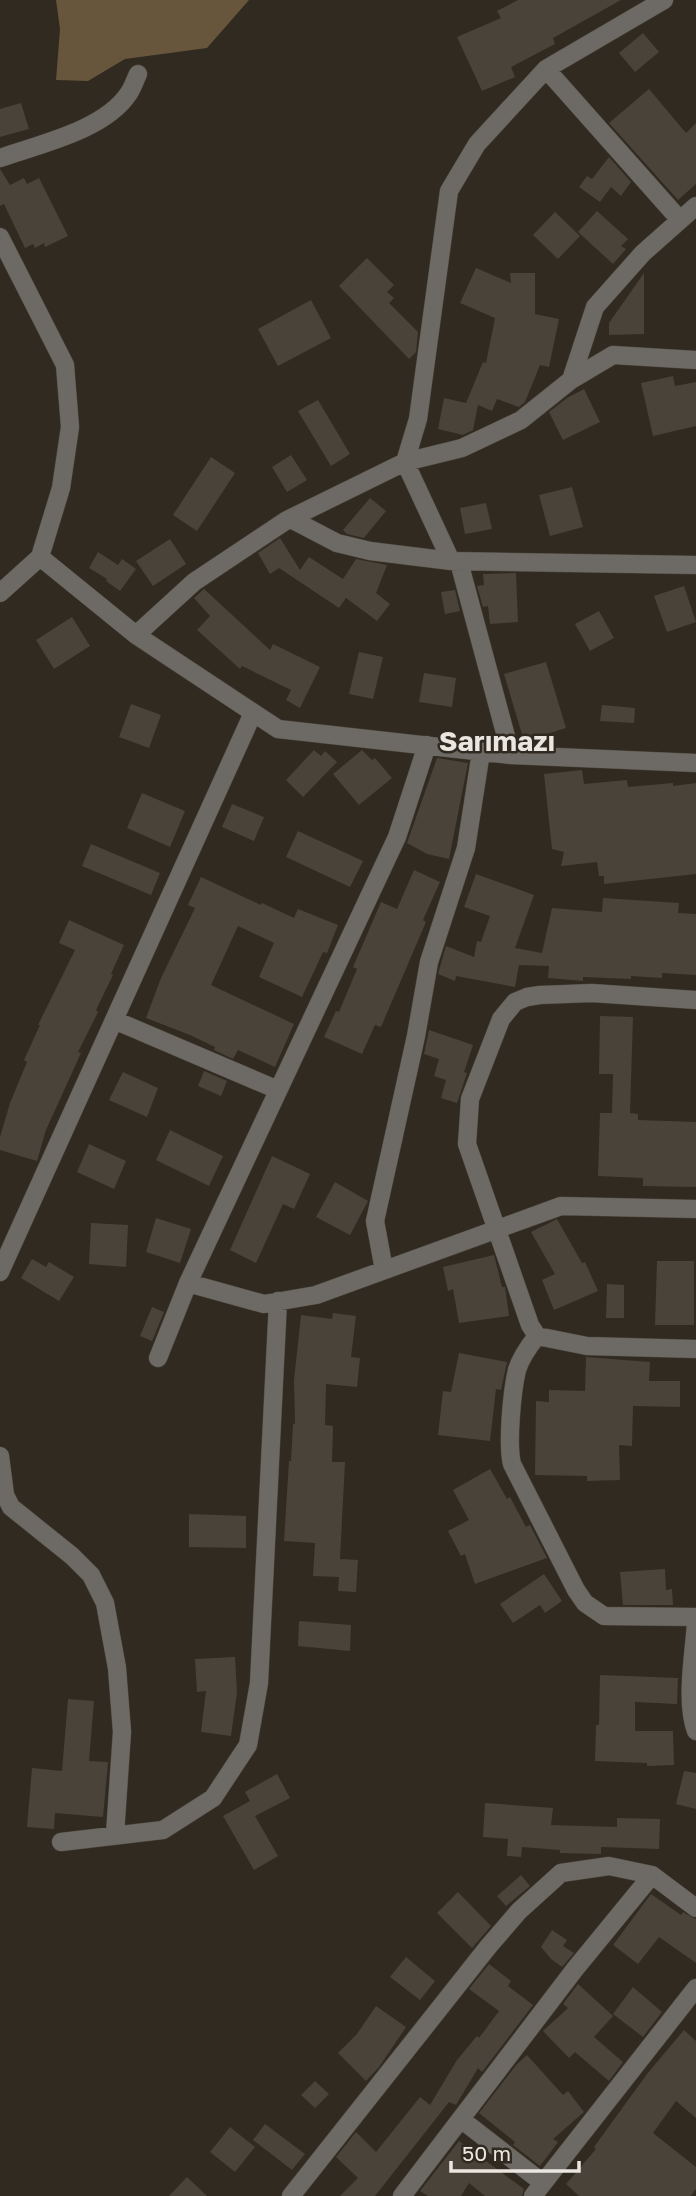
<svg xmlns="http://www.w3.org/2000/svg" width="696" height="2196" viewBox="0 0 696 2196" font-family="'Golos Text',sans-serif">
	<rect width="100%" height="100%" fill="#302a20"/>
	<path fill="#67563c" d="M56,0H249L207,48L125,59L88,81L56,80L60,29Z"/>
	<path fill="#4a4339" d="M518,0H621L553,38L555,44L511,67L515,77L482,91L457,37L501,18L497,11Z
		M643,33L659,52L635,72L619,53Z
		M649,89L686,133L696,123V184L678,200L609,123Z
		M21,103L29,129L0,137V109Z
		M609,157L631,182L621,196L611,187L600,202L579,187L587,176L592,179Z
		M0,169L10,185L24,178L27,184L39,178L68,236L45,247L44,243L35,248L33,244L25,248L4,204L0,206Z
		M597,211L628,239L621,246L626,249L613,264L578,232Z
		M555,212L580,236L558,259L533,235Z
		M367,258L394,285L387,292L394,298L389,303L418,332L416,352L409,359L339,286Z
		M476,268L511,283L510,273H535V314L559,319L549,367L540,365L525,402L519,407L497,399L492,411L478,405L473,430L463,435L438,429L444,398L466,403L483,362L486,363L495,318L460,303Z
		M644,273V334L609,335V323Z
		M311,300L331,338L278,366L258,329Z
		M673,376L675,386L696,382V426L653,436L641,383Z
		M584,389L600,422L563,440L549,412L567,398Z
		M318,400L350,454L331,466L298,411Z
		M291,455L307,480L287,492L272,467Z
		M211,457L235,473L197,531L173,515Z
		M572,487L583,527L550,536L539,495Z
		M370,498L386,511L364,538L347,534L343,530Z
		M486,503L492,529L465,534L460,508Z
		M280,538L300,570L309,557L343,579L356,559L387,565L376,593L390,604L377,621L346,598L339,608L279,568L270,574L258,553Z
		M170,539L186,564L153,586L136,561Z
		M98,552L118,565L122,559L136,569L120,591L106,581L107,579L89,568Z
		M516,573L518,622L490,624L488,606L483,607L477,586L484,585L483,574Z
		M684,586L696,622L667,632L654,596Z
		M204,589L270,650L273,644L320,667L300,708L286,700L291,690L242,666L240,669L197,630L210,616L194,598Z
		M455,590L460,611L445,614L441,592Z
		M599,611L614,638L590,651L575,624Z
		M72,617L90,646L54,669L36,640Z
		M359,652L383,657L373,699L349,694Z
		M546,662L566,728L524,741L504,674Z
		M424,673L456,678L452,707L419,702Z
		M131,704L161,715L149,748L119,737Z
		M602,705L635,708L634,723L600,721Z
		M314,750L321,756L325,751L337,762L303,797L286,780Z
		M362,750L372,760L375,758L392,778L359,805L333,774Z
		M437,758L468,763L449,859L427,854L407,843Z
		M582,770L584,784L627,780L628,787L673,783V786L696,783V874L604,884V876H599L597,862L561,866L564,852L552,849L544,774Z
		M142,793L185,811L170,847L127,828Z
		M232,804L264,817L254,841L222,827Z
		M298,831L363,861L350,887L286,857Z
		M91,844L160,873L151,895L82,866Z
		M414,870L440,882L423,920L426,922L381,1027L375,1025L362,1054L324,1037L336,1011L339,1012L357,969L353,967L381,902L397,909Z
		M476,874L534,895L515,948L542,953L552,908L602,912L603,898L679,903L678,913L696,914V975L662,973V978L631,976V979L583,977V981L548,978L549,966L519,965L515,987L456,976L455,981L438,974L446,946L474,957L477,941L481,942L490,916L464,907Z
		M201,877L261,905L262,903L294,918L298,909L338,925L327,953L323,952L302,997L259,977L274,943L238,926L211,985L294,1024L275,1067L238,1050L233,1059L214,1050L215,1047L190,1035L146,1018L161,978L195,908L188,905Z
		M69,920L124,945L111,974L113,975L96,1010L98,1012L78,1052L81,1053L46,1130L37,1161L0,1150V1137L10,1103L27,1062L24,1060L40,1025H38L75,950L59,943Z
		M600,1016L633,1017L630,1113L638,1114V1120L696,1122V1187L643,1186V1178L598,1176L600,1113H612L613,1074H599Z
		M429,1030L473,1045L464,1072L467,1073L457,1103L441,1098L446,1080L434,1076L439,1059L424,1054Z
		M204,1071L227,1081L221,1096L198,1086Z
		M123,1072L158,1088L147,1117L109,1100Z
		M170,1130L223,1156L209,1186L156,1160Z
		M89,1144L126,1161L114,1189L77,1172Z
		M272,1156L310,1174L294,1209L283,1204L256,1263L230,1250Z
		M335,1182L368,1201L350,1235L316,1217Z
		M156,1218L191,1229L180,1263L146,1252Z
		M557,1219L582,1263L585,1262L598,1291L554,1310L542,1280L555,1274L531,1232Z
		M91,1223L128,1225L126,1267L89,1264Z
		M494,1255L502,1287H505L509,1316L459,1323L453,1289L448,1291L443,1267Z
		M32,1259L46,1267L49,1262L74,1277L59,1301L21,1278Z
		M657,1261H694V1325H655Z
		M607,1284L624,1285V1318H606Z
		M152,1307L164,1312L152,1341L140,1336Z
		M333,1313L356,1316L351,1357L360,1358L357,1387L326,1384L325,1425L333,1426L332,1462H345L340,1559L358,1560L356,1592L338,1591L339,1577L313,1576L315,1543L284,1541L289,1461H291L293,1424H295L294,1380L301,1315L332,1319Z
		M459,1353L507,1362L501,1390L496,1389L490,1441L438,1435L443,1391L451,1392Z
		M586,1357L650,1362L649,1381H680V1407L633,1406L632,1446L619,1445L620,1480L587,1481V1476L535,1475L536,1401L549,1402V1390L585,1391Z
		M490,1469L507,1499L510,1497L526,1527L530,1525L547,1558L475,1584L465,1554L461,1556L448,1531L469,1520L453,1490Z
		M189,1514L246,1516V1548L189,1547Z
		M665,1569L666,1590L672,1589L673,1605H623L620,1572Z
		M544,1574L562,1601L545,1613L540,1605L513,1623L500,1604Z
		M299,1621L351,1625L350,1651L298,1646Z
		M235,1657L237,1692L231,1736L201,1732L206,1691L197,1692L195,1659Z
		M600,1675L678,1678L677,1704L635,1702V1731H673L674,1765L647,1766V1763L595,1761L596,1725H599Z
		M68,1699L94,1701L89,1761L108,1762L103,1817L55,1813L54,1829L27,1827L32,1768L62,1771Z
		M684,1771L696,1773V1809L676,1804Z
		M277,1774L290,1798L255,1816L278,1856L254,1870L223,1816L250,1801L245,1792Z
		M485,1803L553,1808L551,1825L617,1827V1818L660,1819L659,1849L601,1847V1854L560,1853V1850L522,1847L521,1857L507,1856L508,1839L483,1837Z
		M521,1875L530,1886L506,1906L497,1896Z
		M458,1892L491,1926L472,1948L437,1913Z
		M651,1894L681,1915L683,1912L696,1919V1963L659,1937L638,1964L613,1945Z
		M552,1930L567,1940L563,1946L574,1953L562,1967L551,1959L541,1947Z
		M406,1957L435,1981L420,2000L390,1977Z
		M489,1964L511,1981L508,1986L533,2005L482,2072L478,2068L456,2105L449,2102L375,2196H340L358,2178L336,2157L356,2132L376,2152L420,2097L430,2105L457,2060L477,2036L479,2038L499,2011L469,1989Z
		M578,1984L613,2016L594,2037L623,2062L609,2081L575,2052L569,2058L543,2031L568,2008L563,2004Z
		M633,1987L662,2012L643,2037L613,2014Z
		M376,2006L406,2027L379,2067L366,2081L338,2053L357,2034Z
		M684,2030L696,2041V2118L676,2101L653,2133L696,2167V2189L691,2196H579L566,2184L596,2149L594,2147L647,2074Z
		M527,2055L563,2095L568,2091L584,2112L553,2139L558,2142L540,2166L513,2145L515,2142L479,2113L517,2064Z
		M315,2081L329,2094L315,2108L301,2095Z
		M265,2124L305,2154L292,2170L253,2140Z
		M230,2127L255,2147L235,2172L210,2152Z
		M459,2141L524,2189L522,2196H485L469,2183L461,2196H428L420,2191Z
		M187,2177L207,2196H169Z"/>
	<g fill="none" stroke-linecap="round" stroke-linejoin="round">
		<g stroke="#4e483f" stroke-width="19">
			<path id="minor" d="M546,69L680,220
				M0,158C40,144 105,130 129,93C133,87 135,80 138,74
				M0,237L65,365L70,427L61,488L40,557L0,593
				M571,380L595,307L643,253L696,206
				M291,519L337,543L370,551L451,561L696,565
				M40,557L136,635L278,729L511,755L696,763
				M451,561L405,462L462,448L521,420L571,380L613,355L696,360
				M459,562L511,755
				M136,635L194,582L287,520L405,462L418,419L449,191L477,144L546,69L664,0
				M696,1000L592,993L540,995L527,997L515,1002L501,1019L470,1099L467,1144L530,1325L537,1336L587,1346L696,1349
				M114,1020L278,1090
				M384,1270L375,1221L416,1036L429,962L466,848L481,752
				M0,1272L253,713
				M188,1283L264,1304L316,1295L561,1206L696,1209
				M537,1336C529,1346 521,1357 517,1370C512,1391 507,1444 512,1464L576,1590L585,1603L604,1616L696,1617
				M158,1358L188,1283L397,837L427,745
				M0,1456L5,1495L11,1507L72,1556L91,1575L105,1603L117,1668L122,1732L115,1834
				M696,1623C694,1654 685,1702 696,1731
				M61,1842L163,1830L213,1798L248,1745L259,1683L278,1301
				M462,2120L543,2183
				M291,2196L488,1947L519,1911L561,1873L609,1866L652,1875L696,1908
				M402,2196L575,1969L652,1875
				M533,2196L696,1988"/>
		</g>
		<use href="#minor" stroke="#6d6a65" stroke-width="18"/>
	</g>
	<g text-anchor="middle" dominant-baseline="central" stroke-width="5" stroke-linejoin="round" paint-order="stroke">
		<g font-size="28" font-weight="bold" fill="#eae6e0" stroke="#302a20">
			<text x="497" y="740">Sarımazı</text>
		</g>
	</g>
	<path d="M451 2161v10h128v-10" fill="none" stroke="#eae6e0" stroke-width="3.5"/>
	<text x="462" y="2161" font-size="21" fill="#eae6e0" stroke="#302a20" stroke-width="5" paint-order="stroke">50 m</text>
</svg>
